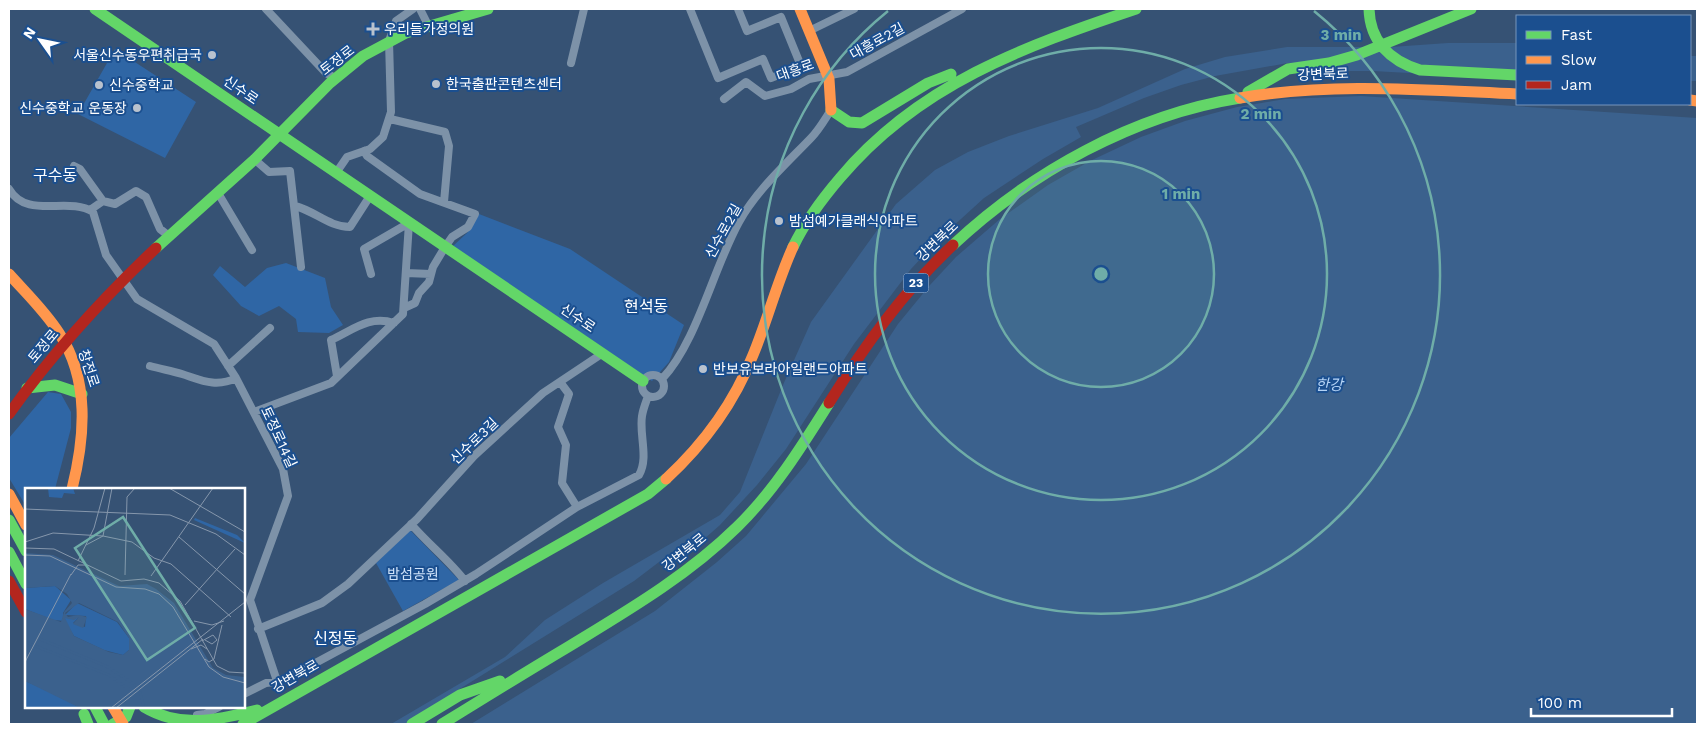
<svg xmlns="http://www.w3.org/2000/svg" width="1706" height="733" viewBox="0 0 1706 733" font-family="'Work Sans','Noto Sans KR',sans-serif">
	<rect width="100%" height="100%" fill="#365274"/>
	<path fill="#2f66a5" d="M115,49L196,102L165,158L78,114Z
		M479,214L570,249L684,325L669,362L652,381L453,246L467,233Z
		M286,263L325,278L331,307L343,325L329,333L298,332L296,319L279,306L259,316L241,306L213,275L220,266L245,287L267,268Z
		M48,392L61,394L71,412V428L55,489H26V506L9,478V438Z
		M410,530L459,580L403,611L376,563Z"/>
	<path fill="#3b618d" d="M1448,43H1517V104H1690V56H1697V724H391L505,657L545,620L603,583L720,515L740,492L783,385L811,322L896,204L935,170L968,152L1009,136L1098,108L1185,69L1225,57L1287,47H1391Z"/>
	<path fill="#365274" d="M1288,63L1318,71H1373L1517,79V104H1690V81H1697V118L1361,96L1285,99L1237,107L1185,121L1141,137L1090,161L1048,185L1000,219L956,257L930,285L898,324L806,464L746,536L717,562L655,611L471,724H421L458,690L634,581L688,540L695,547L720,525L757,485L786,449L854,344L911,269L939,239L984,198L1043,159L1081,137L1076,127L1144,98L1181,85L1215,76Z"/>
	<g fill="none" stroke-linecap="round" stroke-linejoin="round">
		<path stroke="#7d92a8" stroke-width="8" d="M266,9L326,73L335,78
			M420,9L428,25
			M690,9L718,78L763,59L771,78L801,66L781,17L747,31L738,9
			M809,31L854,9
			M571,63L584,9
			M724,99L746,82L765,96L791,89L809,79L847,72L962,9
			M390,119L445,132L449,146L444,202
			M364,151L367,156L420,194L475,214L468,227L452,237L445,247L433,267L429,282L419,293L415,303L404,308
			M254,159L269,172L290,171L301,267
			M74,166L80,169L103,201
			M336,173L347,157L370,149L383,137L391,112L389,41L396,21L413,9
			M9,189C27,220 68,196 93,212L106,255L137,299L214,344L236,378L283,469L288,496L250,600L277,681
			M218,193L252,250
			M295,206C315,211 329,227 350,227L370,196
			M90,210L103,201L115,204L136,191L146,197L160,229L169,236
			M406,273L431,274
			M371,274L364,249L409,223
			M150,366C161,369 172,371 182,374C201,380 216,388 236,378
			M228,366L270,328
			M642 386a11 11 0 1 1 22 0a11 11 0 1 1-22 0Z
			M337,376L331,340C353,330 369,315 394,323
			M662,379C697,342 713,269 739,222C757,190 786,164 811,138C819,130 825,119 831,110
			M560,382L569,394L558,427L566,445L562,483L577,507
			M254,412L331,383L403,314L409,223
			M411,524C428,544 449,560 465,581
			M258,629L322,603L348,584L417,519L474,456L543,393L603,353
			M244,694L266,683L282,681L425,604L476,574L577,507L639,475C649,458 639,435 642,416C643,409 646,402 648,396
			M197,715L205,714L219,707"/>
		<path stroke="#63d668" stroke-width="11" d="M95,9L643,381
			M1369,9C1370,41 1390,61 1420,70L1517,75
			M1248,92L1288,69L1329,63L1357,55L1471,9
			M831,110L849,122L862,123L928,83L951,74
			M953,245C1031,172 1133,115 1240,98
			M793,247C805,222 822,199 840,178C919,84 1023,47 1136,9
			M156,248L255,159L330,83L363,56L406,33L488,9
			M27,388L55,385L82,394
			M9,520L26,551
			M9,552L26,584
			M95,707L104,724
			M144,707C181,729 217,720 257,710
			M84,714L88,724
			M113,724L126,717L130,707
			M243,724L648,494L666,479
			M412,724L460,695L500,681
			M442,724C484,698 526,672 568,647C627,611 687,576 737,527C774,491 802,446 829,403"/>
		<path stroke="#ff974d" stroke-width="11" d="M800,9L829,79L831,110
			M1240,98C1332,82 1424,90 1517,94
			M1690,100L1697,101
			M9,274C26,293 45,311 59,333C90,380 85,437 72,489
			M666,479C705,443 734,403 753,355C768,319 777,282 793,247
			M9,494L26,525
			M113,707L123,724"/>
		<path stroke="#b3261e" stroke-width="11" d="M829,403C865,345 903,292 953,245
			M9,414C52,354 102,299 156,248
			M9,581L26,612"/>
	</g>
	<circle cx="1101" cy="274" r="113" fill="#6fada8" fill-opacity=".12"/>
	<g fill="none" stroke="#6fada8" stroke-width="2.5">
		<circle cx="1101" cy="274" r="113"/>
		<circle cx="1101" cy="274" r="226"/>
		<path d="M1314 11A339 339 0 1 1 888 11"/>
	</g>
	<g fill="#b9c2ce" stroke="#1b4f8f" stroke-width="2">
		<path d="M370.5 21.5h5v5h5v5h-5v5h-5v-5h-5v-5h5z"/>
		<circle cx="212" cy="55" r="5"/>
		<circle cx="436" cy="84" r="5"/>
		<circle cx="99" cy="85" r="5"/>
		<circle cx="137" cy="108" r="5"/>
		<circle cx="779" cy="221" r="5"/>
		<circle cx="703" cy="369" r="5"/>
	</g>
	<g text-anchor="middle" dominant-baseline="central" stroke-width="4" stroke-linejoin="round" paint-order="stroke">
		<rect fill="#1b4f8f" stroke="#bbcadd" stroke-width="1" x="903.5" y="273.5" width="25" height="19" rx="4"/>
		<g font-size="12" font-weight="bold" fill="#fff">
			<text x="916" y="283">23</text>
		</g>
		<g font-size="14" fill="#fff" stroke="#1b4f8f" text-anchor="start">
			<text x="384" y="29">우리들가정의원</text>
			<text x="202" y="55" text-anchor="end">서울신수동우편취급국</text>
			<text x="446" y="84">한국출판콘텐츠센터</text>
			<text x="109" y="85">신수중학교</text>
			<text x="127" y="108" text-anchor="end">신수중학교 운동장</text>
			<text x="789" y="221">밤섬예가클래식아파트</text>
			<text x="713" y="369">반보유보라아일랜드아파트</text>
		</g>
		<g font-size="14" fill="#fff" stroke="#1b4f8f">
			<text transform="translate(877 41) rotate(-29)">대흥로2길</text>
			<text transform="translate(337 60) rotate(-38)">토정로</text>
			<text transform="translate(795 70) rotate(-20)">대흥로</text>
			<text transform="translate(1323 74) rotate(-2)">강변북로</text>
			<text transform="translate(241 90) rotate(34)">신수로</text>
			<text transform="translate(723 231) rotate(-61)">신수로2길</text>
			<text transform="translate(937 241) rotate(-44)">강변북로</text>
			<text transform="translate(578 318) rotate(34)">신수로</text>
			<text transform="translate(43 346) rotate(-50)">토정로</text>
			<text transform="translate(89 368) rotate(72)">창전로</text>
			<text transform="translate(279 437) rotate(65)">토정로14길</text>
			<text transform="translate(474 441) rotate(-44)">신수로3길</text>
			<text transform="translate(684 552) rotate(-39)">강변북로</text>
			<text transform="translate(295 676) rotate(-30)">강변북로</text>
		</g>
		<g font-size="14" fill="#cfe3fa" stroke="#1b4f8f">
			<text x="413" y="574">밤섬공원</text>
		</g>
		<g font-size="15" font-style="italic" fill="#b5d3f5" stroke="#1b4f8f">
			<text x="1329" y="385">한강</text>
		</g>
		<g font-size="16" fill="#fff" stroke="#1b4f8f">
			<text x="55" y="175">구수동</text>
			<text x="646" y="306">현석동</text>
			<text x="335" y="638">신정동</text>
		</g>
	</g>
	<g transform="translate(25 488)">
		<rect width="220" height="220" fill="#365274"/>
		<path d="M23,0H48L50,6L39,5L37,10L24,9ZM170,30L212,47L220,55L169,32ZM30,98L46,112L38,125L39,130L54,129L48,135L60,139L61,128L40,127L52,115L92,134L104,150V162L98,167L79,162L49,148L40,133L28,132L0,121V100ZM0,193L21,202L56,220H0Z" fill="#2f66a5"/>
		<path d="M0,65L28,67L94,98L122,96L131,101L149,115L188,180L201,187L220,189V220H55L0,193V121L36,134L39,124L47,115L42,106L30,98L0,100ZM54,115L93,134L104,150V162L98,167L84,164L49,148L40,130L49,132L54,129L48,136L58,140L62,129L53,127L43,129L40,125Z" fill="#3b618d" fill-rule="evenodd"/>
		<path fill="none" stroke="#3b618d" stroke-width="2.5" d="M15,151L81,178L112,198M0,154L84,187L105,202M115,204L119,220"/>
		<path fill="none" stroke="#8697ac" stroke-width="1" d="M144,0L220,44M0,21L145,27L191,46L220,67M154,49L220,106M0,54L28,45L78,48L107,54L129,70L146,76L206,129M61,57L78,48L87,0M0,60L29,61L96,93L119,91L134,95L155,113L192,178L204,184L220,185M0,67L25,68L91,99L120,101L134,106L148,119L184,179L198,189L220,195M53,73L69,40L80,0M46,87L53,77H60M100,87L102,9L110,0M126,88L188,0M160,117L210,61M169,133L187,137L199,133M177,153L188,147L192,152L187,156L180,152M166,161L176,157L182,161M180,171L184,174L189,171L197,137M0,174L46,86M86,220L220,114M91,220L178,151"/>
		<path fill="#6fada8" fill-opacity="0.15" stroke="#6fada8" stroke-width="2.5" d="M98,29L170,140L122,172L50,60Z"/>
		<rect width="220" height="220" fill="none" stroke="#fff" stroke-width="2.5"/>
	</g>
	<circle cx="1101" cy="274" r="8" fill="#6fada8" stroke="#1b4f8f" stroke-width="2.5"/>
	<g font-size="15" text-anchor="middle" font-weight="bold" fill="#6fada8" stroke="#1b4f8f" stroke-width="4" stroke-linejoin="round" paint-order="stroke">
		<text x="1341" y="40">3 min</text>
		<text x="1261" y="119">2 min</text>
		<text x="1181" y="199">1 min</text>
	</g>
	<rect width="1706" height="733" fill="none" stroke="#ffffff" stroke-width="20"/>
	<rect x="1516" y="15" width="175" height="90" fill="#1b4f8f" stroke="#7695bc"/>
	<rect x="1526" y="31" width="25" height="8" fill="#63d668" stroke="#7695bc"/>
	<text x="1561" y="40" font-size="15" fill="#ffffff">Fast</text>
	<rect x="1526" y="56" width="25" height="8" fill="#ff974d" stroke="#7695bc"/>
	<text x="1561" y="65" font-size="15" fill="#ffffff">Slow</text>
	<rect x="1526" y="81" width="25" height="8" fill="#b3261e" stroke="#7695bc"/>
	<text x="1561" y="90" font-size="15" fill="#ffffff">Jam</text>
	<g transform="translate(40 40) rotate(303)" stroke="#1b4f8f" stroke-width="4" paint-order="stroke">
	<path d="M0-4L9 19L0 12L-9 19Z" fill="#ffffff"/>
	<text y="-8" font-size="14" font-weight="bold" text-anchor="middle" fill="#ffffff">N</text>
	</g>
	<path d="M1531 708v8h141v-8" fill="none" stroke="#ffffff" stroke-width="2.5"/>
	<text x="1538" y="708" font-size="15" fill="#ffffff" stroke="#1b4f8f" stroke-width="4" paint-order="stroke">100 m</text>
</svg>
